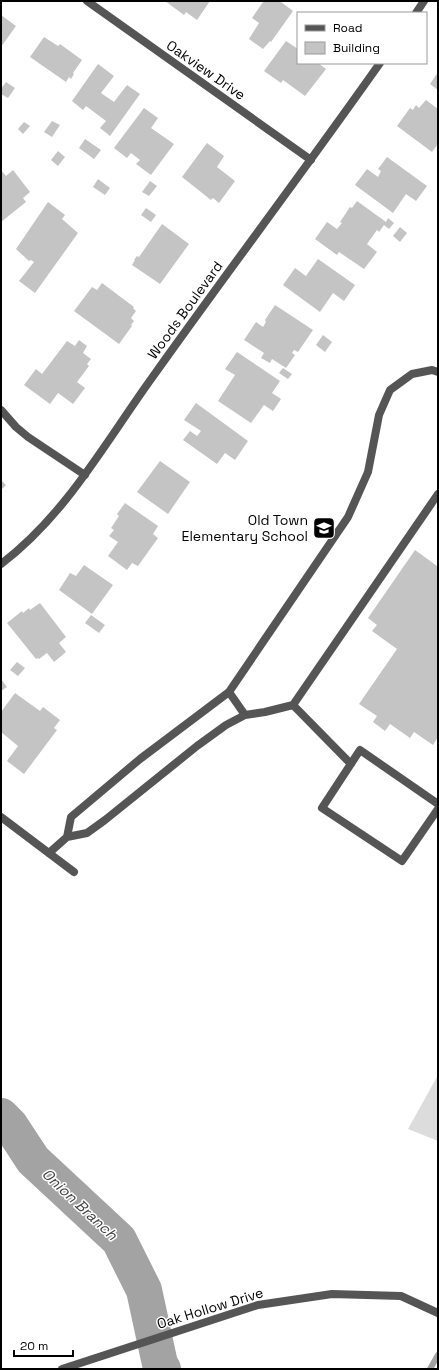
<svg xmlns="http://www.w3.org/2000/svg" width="439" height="1370" viewBox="0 0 439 1370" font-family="'Space Grotesk',sans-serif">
	<rect width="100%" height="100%" fill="#fff"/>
	<path fill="#dcdcdc" d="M438,1075V1141L408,1129Z"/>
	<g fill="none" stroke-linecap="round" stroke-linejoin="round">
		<path stroke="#a3a3a3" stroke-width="6" d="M430,1369L438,1355"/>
		<path stroke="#a3a3a3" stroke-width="36" d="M1,1116L10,1125L33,1160L119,1240L144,1290L160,1364L163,1369"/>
	</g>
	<path fill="#c4c4c4" d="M165,1H210L197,20L186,12L184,15Z
		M262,1H282L281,2L293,11L271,42L270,41L263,49L249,39L259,23L252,18L263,2Z
		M1,15L16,26L1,47Z
		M44,37L58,46L60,44L82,60L73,73L74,74L71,79L69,77L66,82L30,57Z
		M286,41L298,49V63H318L326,69L305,96L283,80L281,83L264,71Z
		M98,64L114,76L101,93L114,102L127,85L140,94L110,136L100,128L106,121L86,106L83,110L72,101Z
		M438,72V90L430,84Z
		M6,82L15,88L8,98L1,94V89Z
		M426,100L438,109V144L432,152L397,126L410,108L413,110L416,105L419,108Z
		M144,108L158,118L151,128L174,144L151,175L136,164L140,160L131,153L127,158L114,148Z
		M52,121L60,125L52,137L44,132Z
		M24,122L30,126L23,134L18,129Z
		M85,139L101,150L94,159L79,148Z
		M207,143L224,156L217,167L235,181L219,203L213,198L211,200L182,177Z
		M58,151L65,157L58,166L51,160Z
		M387,157L427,186L416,201L406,194L393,213L355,185L367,169L378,177L381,171L378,169Z
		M1,170L6,176L13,170L30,192L23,198L26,202L1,222Z
		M98,179L110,188L105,195L93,187Z
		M150,181L157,186L149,196L142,192Z
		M357,201L386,222L388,218L394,223L389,229L384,225L379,232L377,230L367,244L377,252L364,269L339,252L337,255L315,239L327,222L337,229L342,223L340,222L350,207L352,208Z
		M48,202L65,215L62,219L78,233L35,293L19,281L34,262L31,260L29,261L16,249Z
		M146,208L156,215L151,222L141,215Z
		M162,224L189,244L160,284L132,265L135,260H134L137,256L139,257Z
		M400,227L407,233L400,242L393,236Z
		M318,259L355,285L344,301L333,293L320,312L283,285L295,268L306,276Z
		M102,283L134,307L133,308L136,311L131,318L134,321L131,325L132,326L119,344L74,311L92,287L97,290Z
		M275,305L313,330L298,352L294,350L292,353L295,355L286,368L272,359L270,363L261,358L264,353L244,340L256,322L263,327L266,322L265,320Z
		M323,335L332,342L325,352L316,345Z
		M79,340L87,346L83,353L91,359L87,364L89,366L77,382L85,388L73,404L58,393L50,404L24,385L36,369L42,374L67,341L75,346Z
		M237,352L280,381L272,393L281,399L273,411L264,405L251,423L218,401L235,375L225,369Z
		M283,368L292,374L288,379L279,373Z
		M196,403L248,441L235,460L225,453L217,464L183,440L190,431L197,436L201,431L184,420Z
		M160,461L190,482L168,514L137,492Z
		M1,480L6,485L1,490Z
		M125,503L158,526L153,534L158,538L138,566L132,563L127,570L108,556L118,542L109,536L114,530L111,528L119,516L117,514Z
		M415,550L437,566L438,564V737L433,745L414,732L410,738L390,724L385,731L373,722L377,716L359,704L397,649L372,631L377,625L368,618Z
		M84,565L113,585L92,614L59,590L70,573L76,576Z
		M40,603L66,637L59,643L66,652L54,662L47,653L39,659L38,658L36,659L7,623L22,611L23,613L29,608L30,610Z
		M91,615L105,625L99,633L85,623Z
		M17,662L25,668L18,676L10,670Z
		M1,679L7,687L1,691Z
		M15,693L40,711L43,707L60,720L54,728L57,730L24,774L7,761L18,746L1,732V712Z"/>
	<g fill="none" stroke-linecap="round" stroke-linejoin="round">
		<path stroke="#555" stroke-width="8" d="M229,692L245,715
			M293,705L351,764
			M438,804L360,750L322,808L402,861L438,809
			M67,837L71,817L140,759L229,692L348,517L368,472L379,415L390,390L412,374L432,370L438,372
			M49,853L67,837L87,833L105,820L197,746L226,725L245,715L265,712L293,705L438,494"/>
		<path stroke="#555" stroke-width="8" d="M87,1L311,160
			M416,13L424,1
			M1,410L16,427L28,437L85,475
			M1,564C67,514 106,441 154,375C228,271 306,168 380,63
			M1,817L74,872
			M62,1369L258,1305L332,1294L401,1296L438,1313"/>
	</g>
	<defs>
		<g id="school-square" transform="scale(1.15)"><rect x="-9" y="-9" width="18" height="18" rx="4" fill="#000" stroke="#fff"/><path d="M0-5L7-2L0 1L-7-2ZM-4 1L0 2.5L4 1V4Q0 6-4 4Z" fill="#fff"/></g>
	</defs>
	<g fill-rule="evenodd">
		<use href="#school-square" x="324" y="528"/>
	</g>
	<g text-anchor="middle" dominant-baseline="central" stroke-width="3" stroke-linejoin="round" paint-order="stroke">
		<g font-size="14" fill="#000" stroke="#fff">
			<text transform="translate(206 70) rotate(35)">Oakview Drive</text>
			<text transform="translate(185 310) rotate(-54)">Woods Boulevard</text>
			<text transform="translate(210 1308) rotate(-17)">Oak Hollow Drive</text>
		</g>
		<g font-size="14" fill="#000" stroke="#fff" text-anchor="end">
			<text x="308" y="520">Old Town<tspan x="308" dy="16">Elementary School</tspan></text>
		</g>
		<g font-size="15" font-style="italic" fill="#444" stroke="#fff">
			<text transform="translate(80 1204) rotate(43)">Onion Branch</text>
		</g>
	</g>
	<rect width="439" height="1370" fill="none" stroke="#000000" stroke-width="4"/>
	<rect x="297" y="12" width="130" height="52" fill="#ffffff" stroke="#999999"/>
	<rect x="305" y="25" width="20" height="6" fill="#555555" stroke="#999999"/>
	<text x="333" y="32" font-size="12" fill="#000000">Road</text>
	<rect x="305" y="42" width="20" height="12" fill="#c4c4c4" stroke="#999999"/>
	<text x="333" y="52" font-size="12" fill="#000000">Building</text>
	<path d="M14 1350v6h59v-6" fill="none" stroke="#000000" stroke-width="2"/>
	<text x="20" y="1350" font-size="12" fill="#000000" stroke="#ffffff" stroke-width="3" paint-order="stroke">20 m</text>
</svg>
